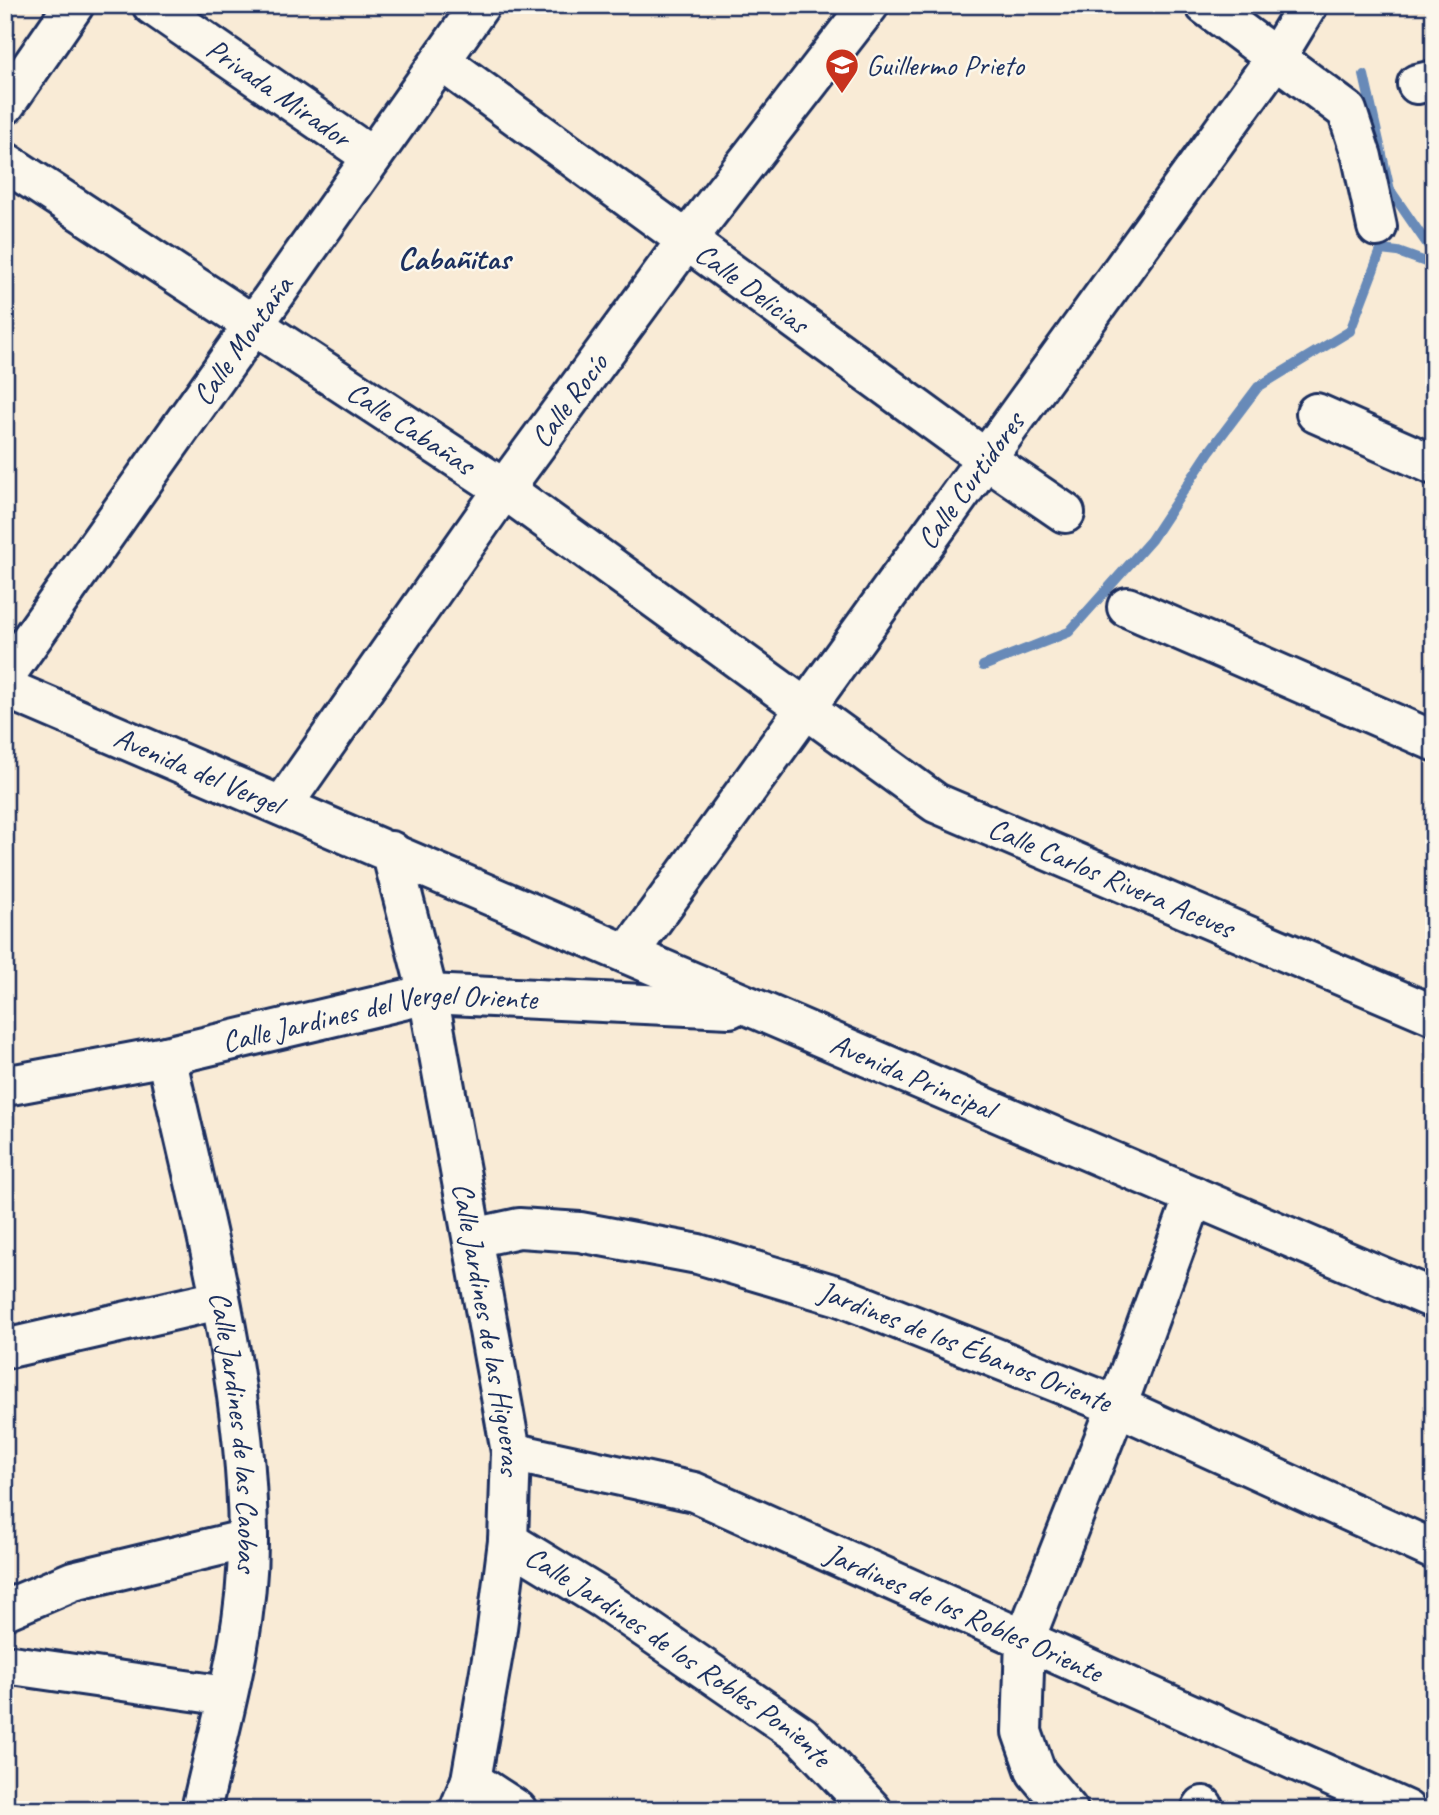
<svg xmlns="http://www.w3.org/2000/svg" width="1439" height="1815" viewBox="0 0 1439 1815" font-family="Caveat,sans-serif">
	<rect width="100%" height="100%" fill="#f9ebd6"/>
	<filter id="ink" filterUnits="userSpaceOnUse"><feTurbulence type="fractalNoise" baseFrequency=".0143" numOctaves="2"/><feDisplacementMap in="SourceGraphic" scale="14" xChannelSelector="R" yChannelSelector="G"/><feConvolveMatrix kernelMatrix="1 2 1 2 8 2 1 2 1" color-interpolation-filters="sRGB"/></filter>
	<g filter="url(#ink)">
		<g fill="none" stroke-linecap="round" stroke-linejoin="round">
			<path stroke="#678ab8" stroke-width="10" d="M1364,75L1390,190L1434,254
				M983,666L1069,632L1151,540L1209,452L1258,387L1350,331L1381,250L1398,252L1434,265"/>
			<g stroke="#1b2f5e" stroke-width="44">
				<g id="minor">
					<path id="s1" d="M152,5L372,157"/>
					<path d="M1205,5L1347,111L1362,157L1377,227"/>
					<path id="s2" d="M441,61L986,459L1065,513"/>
					<path d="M1417,84L1434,80"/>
					<path d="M5,105L74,5"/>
					<path id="s3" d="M5,162L504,489L936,803L1434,1015"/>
					<path d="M1316,413L1434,465"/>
					<path d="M1127,607L1434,741"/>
					<path id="s4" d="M5,676L480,5"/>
					<path id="s5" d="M5,688L1434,1299"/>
					<path id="s6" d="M282,806L504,489L686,241L869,5"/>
					<path id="s7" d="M391,851L428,994L511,1452L508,1541L496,1636L471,1780L459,1810"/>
					<path id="s8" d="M628,954L1277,56L1308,5"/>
					<path id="s9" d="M166,1056C201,1214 247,1375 248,1538C249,1630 221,1720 201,1810"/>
					<path id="s10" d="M5,1086L166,1056L428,994L730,1008"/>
					<path id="s11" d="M473,1238L519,1228L580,1232L698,1254L839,1296L1117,1406L1434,1550"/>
					<path d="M5,1349L219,1300"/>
					<path id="s12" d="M511,1452L694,1492L1406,1810"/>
					<path id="s13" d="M508,1541L603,1599L802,1736L872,1810"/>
					<path d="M5,1610L73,1581L248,1539"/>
					<path d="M5,1664L227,1696"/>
					<path d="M471,1780L517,1810"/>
					<path d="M1068,1810L1036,1772L1022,1732L1025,1639L1117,1406L1194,1196"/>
					<path d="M1201,1810L1203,1806"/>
				</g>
			</g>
			<use href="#minor" stroke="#fbf7ec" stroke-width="38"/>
		</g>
	</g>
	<defs>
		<g id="school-pin" transform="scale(1.75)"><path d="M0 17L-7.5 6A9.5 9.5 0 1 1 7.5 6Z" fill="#c8321e" stroke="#fbf7ec"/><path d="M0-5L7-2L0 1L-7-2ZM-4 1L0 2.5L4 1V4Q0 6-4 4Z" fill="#fff"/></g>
	</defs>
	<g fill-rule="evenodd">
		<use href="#school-pin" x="842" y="65"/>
	</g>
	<g text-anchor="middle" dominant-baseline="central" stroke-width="5" stroke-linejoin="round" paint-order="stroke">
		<g font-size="30" fill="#1b2f5e" stroke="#fbf7ec" text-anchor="start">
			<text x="866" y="65">Guillermo Prieto</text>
		</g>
		<g font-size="30" fill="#1b2f5e" stroke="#fbf7ec">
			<text stroke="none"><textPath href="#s1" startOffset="154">Privada Mirador</textPath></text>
			<text stroke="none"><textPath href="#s2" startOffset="385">Calle Delicias</textPath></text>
			<text stroke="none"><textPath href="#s4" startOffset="411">Calle Montaña</textPath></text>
			<text stroke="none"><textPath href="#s6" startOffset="497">Calle Rocío</textPath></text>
			<text stroke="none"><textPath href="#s3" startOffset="485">Calle Cabañas</textPath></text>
			<text stroke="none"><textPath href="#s8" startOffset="584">Calle Curtidores</textPath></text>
			<text stroke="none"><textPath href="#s5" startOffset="210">Avenida del Vergel</textPath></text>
			<text stroke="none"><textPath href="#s3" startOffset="1321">Calle Carlos Rivera Aceves</textPath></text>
			<text stroke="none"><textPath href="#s10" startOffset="382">Calle Jardines del Vergel Oriente</textPath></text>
			<text stroke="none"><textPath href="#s5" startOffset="987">Avenida Principal</textPath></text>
			<text stroke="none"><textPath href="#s7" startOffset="488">Calle Jardines de las Higueras</textPath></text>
			<text stroke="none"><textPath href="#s11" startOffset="511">Jardines de los Ébanos Oriente</textPath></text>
			<text stroke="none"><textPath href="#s9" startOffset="383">Calle Jardines de las Caobas</textPath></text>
			<text stroke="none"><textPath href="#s12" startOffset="483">Jardines de los Robles Oriente</textPath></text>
			<text stroke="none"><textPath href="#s13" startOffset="206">Calle Jardines de los Robles Poniente</textPath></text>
		</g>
		<g font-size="32" font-weight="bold" fill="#1b2f5e" stroke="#fbf7ec">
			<text x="454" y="258">Cabañitas</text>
		</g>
	</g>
	<rect width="1439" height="1815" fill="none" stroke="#fbf7ec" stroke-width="28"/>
	<rect x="14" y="14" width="1411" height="1787" fill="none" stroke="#1b2f5e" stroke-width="2.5" filter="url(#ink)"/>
</svg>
